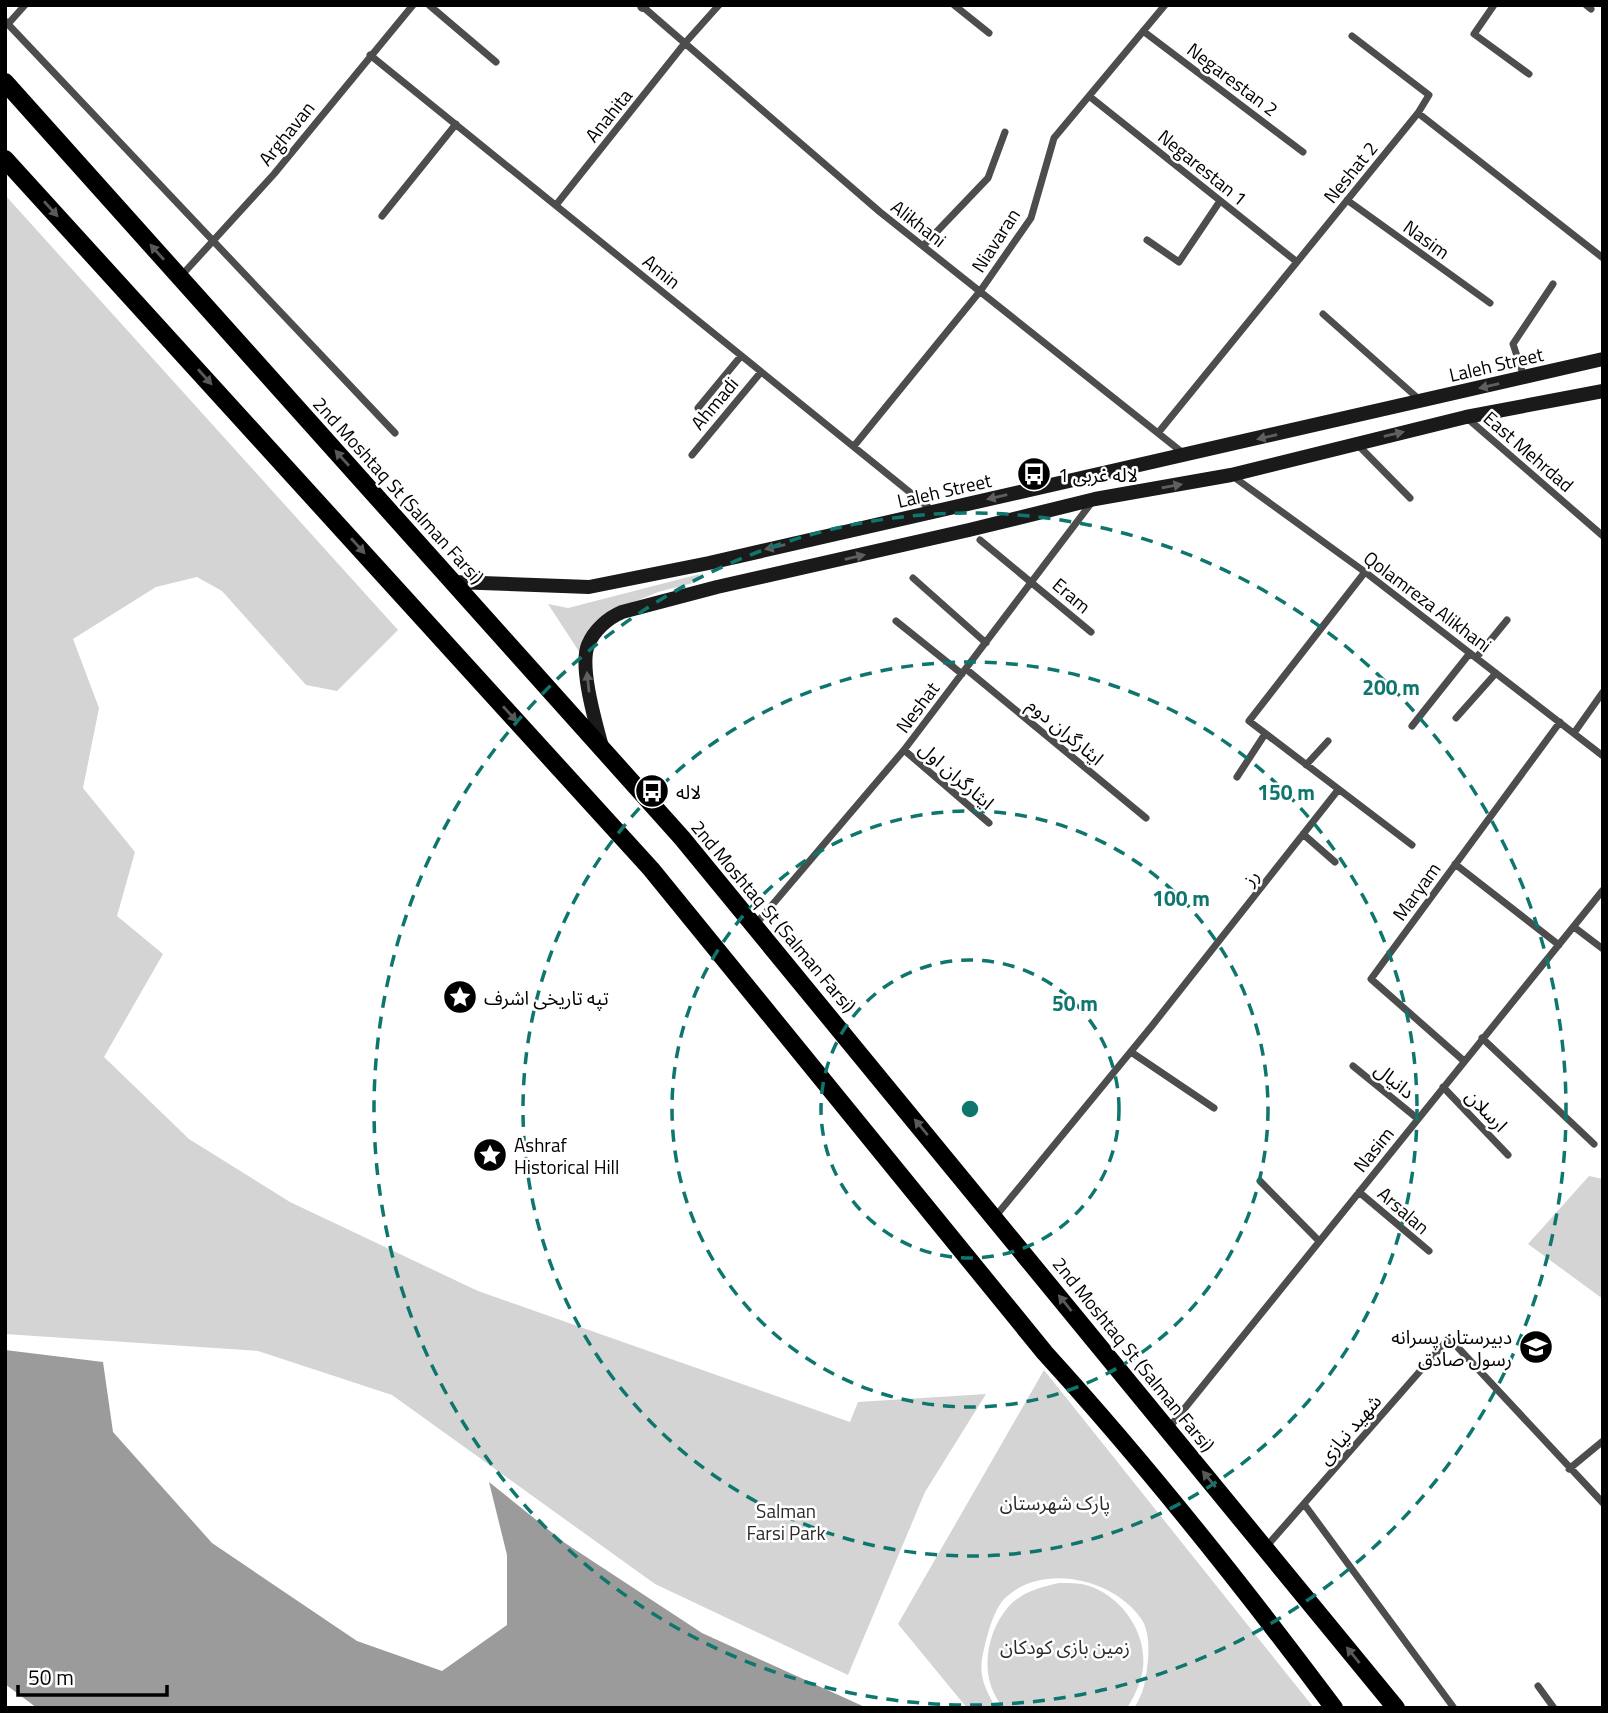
<svg xmlns="http://www.w3.org/2000/svg" width="1608" height="1713" viewBox="0 0 1608 1713" font-family="'Titillium Web','Noto Sans Arabic',sans-serif">
	<rect width="100%" height="100%" fill="#fff"/>
	<path fill="#d4d4d4" d="M5,195L398,630L337,691L306,685L222,591L197,577L156,587L73,639L99,708L83,788L135,852L117,916L163,954L104,1057L189,1139L290,1202L478,1291L850,1422L858,1402L986,1394L925,1492L848,1675L655,1584L392,1395L258,1351L5,1334Z
		M700,574L693,583L658,592L607,613L580,653L548,604L568,608Z
		M1589,1176L1603,1179V1299L1528,1244Z
		M1044,1370L1314,1708H1134C1143,1694 1145,1684 1147,1668C1149,1654 1150,1633 1142,1620C1115,1579 1043,1562 1005,1598C996,1607 990,1625 987,1637C978,1670 979,1678 996,1708H967L898,1624Z
		M1059,1583C1067,1583 1078,1583 1086,1585C1121,1595 1147,1632 1143,1668C1141,1683 1135,1695 1127,1708H1004C978,1680 985,1633 1009,1606C1022,1592 1041,1587 1059,1583Z"/>
	<path fill="#9b9b9b" d="M5,1350L103,1362L113,1432L212,1543L357,1641L442,1671L507,1625V1555L489,1482L565,1543L702,1633L867,1708H37L5,1684Z"/>
	<g fill="none" stroke-linecap="round" stroke-linejoin="round">
		<path stroke="#4d4d4d" stroke-width="7" d="M429,5L496,62
			M954,5L989,33
			M1494,5L1474,34L1529,74
			M1586,5L1591,9
			M642,6L880,212L1183,453
			M5,21L395,433
			M8,24L25,5
			M1143,31L1303,152
			M370,55L933,511
			M1089,96L1297,262
			M1418,113L1603,258
			M1347,200L1490,303
			M556,205L685,43L719,5
			M382,216L456,124
			M1147,240L1179,262L1220,201
			M923,246L988,178L1005,132
			M181,276L274,174L413,5
			M1323,314L1421,401
			M1524,377L1513,344L1553,284
			M698,408L741,356
			M1467,418L1603,536
			M1158,433L1418,113L1429,95L1352,36
			M1356,443L1410,498
			M854,446L981,290L1031,218L1054,138L1165,5
			M692,455L761,372
			M1231,475L1365,572L1603,756
			M980,540L1091,632
			M1365,572L1249,721L1412,845
			M913,578L986,643
			M896,621L962,674
			M1476,658L1507,620
			M966,669L1146,818
			M1456,718L1496,673
			M1412,726L1470,653
			M1574,733L1603,692
			M904,750L989,823
			M1306,765L1328,741
			M1237,777L1265,734
			M1303,834L1335,862
			M1455,864L1559,945
			M755,925L904,750L1092,502
			M1574,927L1603,949
			M1482,1038L1594,1144
			M1131,1052L1214,1108
			M1464,1061L1371,979L1560,722
			M1353,1066L1418,1119
			M1443,1087L1508,1155
			M1260,1181L1319,1241
			M1359,1192L1429,1251
			M995,1217L1151,1027L1338,790
			M1168,1429L1603,890
			M1569,1469L1603,1441
			M1304,1504L1454,1708
			M1266,1547L1449,1338L1603,1503
			M1538,1686L1554,1708"/>
		<path stroke="#4d4d4d" stroke-width="12" d="M643,6L644,5"/>
		<path stroke="#1a1a1a" stroke-width="14" d="M453,582L589,587L709,563L1603,359
			M602,747C596,724 579,667 588,645C594,630 608,618 622,612L717,587L969,530L1095,499L1231,475L1466,417L1603,391"/>
		<path stroke="#000" stroke-width="18" d="M5,82L682,838L1396,1708
			M5,159L651,869L1045,1353C1148,1466 1243,1586 1334,1708"/>
	</g>
	<defs><path id="oneway-solid" d="M-6-.8H1V-3.2L6.5 0L1 3.2V.8H-6Z" transform="scale(1.75)"/></defs>
	<g fill="#595959">
		<use href="#oneway-solid" transform="translate(51 209) rotate(48)"/>
		<use href="#oneway-solid" transform="translate(157 252) rotate(-132)"/>
		<use href="#oneway-solid" transform="translate(205 377) rotate(48)"/>
		<use href="#oneway-solid" transform="translate(342 458) rotate(-132)"/>
		<use href="#oneway-solid" transform="translate(358 546) rotate(48)"/>
		<use href="#oneway-solid" transform="translate(510 714) rotate(48)"/>
		<use href="#oneway-solid" transform="translate(921 1127) rotate(-130)"/>
		<use href="#oneway-solid" transform="translate(1065 1303) rotate(-129)"/>
		<use href="#oneway-solid" transform="translate(1209 1479) rotate(-129)"/>
		<use href="#oneway-solid" transform="translate(1353 1655) rotate(-129)"/>
	</g>
	<g fill="#5f5f5f">
		<use href="#oneway-solid" transform="translate(1489 386) rotate(167)"/>
		<use href="#oneway-solid" transform="translate(1394 434) rotate(-13)"/>
		<use href="#oneway-solid" transform="translate(1267 437) rotate(167)"/>
		<use href="#oneway-solid" transform="translate(1172 486) rotate(-10)"/>
		<use href="#oneway-solid" transform="translate(997 497) rotate(167)"/>
		<use href="#oneway-solid" transform="translate(775 547) rotate(167)"/>
		<use href="#oneway-solid" transform="translate(855 557) rotate(-13)"/>
		<use href="#oneway-solid" transform="translate(588 682) rotate(-96)"/>
	</g>
	<g fill="none" stroke="#0f766e" stroke-width="3.5" stroke-dasharray="12 9">
		<circle cx="970" cy="1109" r="149"/>
		<circle cx="970" cy="1109" r="298"/>
		<circle cx="970" cy="1109" r="447"/>
		<circle cx="970" cy="1109" r="596"/>
	</g>
	<defs>
		<g id="bus-disc" transform="scale(1.75)"><circle r="9.5" fill="#000" stroke="#fff"/><path d="M-5-6H5V4H4V6H2V4H-2V6H-4V4H-5ZM-3.5-4V0h7V-4ZM-3.5 1.2v1.5H-2V1.2ZM2 1.2v1.5H3.5V1.2Z" fill="#fff"/></g>
		<g id="sight-disc" transform="scale(1.75)"><circle r="9.5" fill="#000" stroke="#fff"/><path d="M0-6L1.8-2.2L6-1.7L2.9 1.2L3.7 5.4L0 3.3L-3.7 5.4L-2.9 1.2L-6-1.7L-1.8-2.2Z" fill="#fff"/></g>
		<g id="school-disc" transform="scale(1.75)"><circle r="9.5" fill="#000" stroke="#fff"/><path d="M0-5L7-2L0 1L-7-2ZM-4 1L0 2.5L4 1V4Q0 6-4 4Z" fill="#fff"/></g>
	</defs>
	<g fill-rule="evenodd">
		<use href="#bus-disc" x="1034" y="474"/>
		<use href="#bus-disc" x="652" y="791"/>
		<use href="#sight-disc" x="460" y="997"/>
		<use href="#sight-disc" x="490" y="1155"/>
		<use href="#school-disc" x="1536" y="1347"/>
	</g>
	<g text-anchor="middle" dominant-baseline="central" stroke-width="5" stroke-linejoin="round" paint-order="stroke">
		<g font-size="19" fill="#000" stroke="#fff">
			<text transform="translate(1233 79) rotate(37)">Negarestan 2</text>
			<text transform="translate(608 115) rotate(-51)">Anahita</text>
			<text transform="translate(286 133) rotate(-51)">Arghavan</text>
			<text transform="translate(1203 167) rotate(39)">Negarestan 1</text>
			<text transform="translate(1350 172) rotate(-51)">Neshat 2</text>
			<text transform="translate(919 223) rotate(38)">Alikhani</text>
			<text transform="translate(1427 239) rotate(36)">Nasim</text>
			<text transform="translate(995 240) rotate(-57)">Niavaran</text>
			<text transform="translate(662 271) rotate(39)">Amin</text>
			<text transform="translate(1496 364) rotate(-13)">Laleh Street</text>
			<text transform="translate(714 403) rotate(-50)">Ahmadi</text>
			<text transform="translate(1529 451) rotate(41)">East Mehrdad</text>
			<text transform="translate(399 490) rotate(48)">2nd Moshtaq St (Salman Farsi)</text>
			<text transform="translate(944 490) rotate(-13)">Laleh Street</text>
			<text transform="translate(1072 595) rotate(40)">Eram</text>
			<text transform="translate(1428 601) rotate(37)">Qolamreza Alikhani</text>
			<text transform="translate(917 707) rotate(-53)">Neshat</text>
			<text transform="translate(1066 731) rotate(40)">ایثارگران دوم</text>
			<text transform="translate(957 775) rotate(41)">ایثارگران اول</text>
			<text transform="translate(1250 877) rotate(-52)">رز</text>
			<text transform="translate(1416 891) rotate(-54)">Maryam</text>
			<text transform="translate(774 916) rotate(50)">2nd Moshtaq St (Salman Farsi)</text>
			<text transform="translate(1395 1080) rotate(39)">دانیال</text>
			<text transform="translate(1487 1110) rotate(46)">ارسلان</text>
			<text transform="translate(1373 1149) rotate(-51)">Nasim</text>
			<text transform="translate(1404 1210) rotate(41)">Arsalan</text>
			<text transform="translate(1134 1354) rotate(51)">2nd Moshtaq St (Salman Farsi)</text>
			<text transform="translate(1349 1429) rotate(-49)">شهید نیازی</text>
		</g>
		<g font-size="19" fill="#000" stroke="#fff" text-anchor="start">
			<text x="1058" y="474">لاله غربی 1</text>
			<text x="676" y="791">لاله</text>
			<text x="484" y="997">تپه تاریخی اشرف</text>
			<text x="514" y="1144">Ashraf<tspan x="514" dy="22">Historical Hill</tspan></text>
			<text x="1512" y="1336" text-anchor="end">دبیرستان پسرانه<tspan x="1512" dy="22">رسول صادق</tspan></text>
		</g>
		<g font-size="19" fill="#2b2b2b" stroke="#fff">
			<text x="1055" y="1502">پارک شهرستان</text>
			<text x="786" y="1510">Salman<tspan x="786" dy="22">Farsi Park</tspan></text>
			<text x="1065" y="1646">زمین بازی کودکان</text>
		</g>
	</g>
	<circle cx="970" cy="1109" r="10" fill="#0f766e" stroke="#fff" stroke-width="3.5"/>
	<g font-size="21" text-anchor="middle" font-weight="bold" fill="#0f766e" stroke="#fff" stroke-width="5" stroke-linejoin="round" paint-order="stroke">
		<text x="1391" y="695">200 m</text>
		<text x="1286" y="800">150 m</text>
		<text x="1181" y="906">100 m</text>
		<text x="1075" y="1011">50 m</text>
	</g>
	<rect width="1608" height="1713" fill="none" stroke="#000000" stroke-width="14"/>
	<path d="M18 1685v10h149v-10" fill="none" stroke="#000000" stroke-width="3.5"/>
	<text x="28" y="1685" font-size="21" fill="#000000" stroke="#ffffff" stroke-width="5" paint-order="stroke">50 m</text>
</svg>
